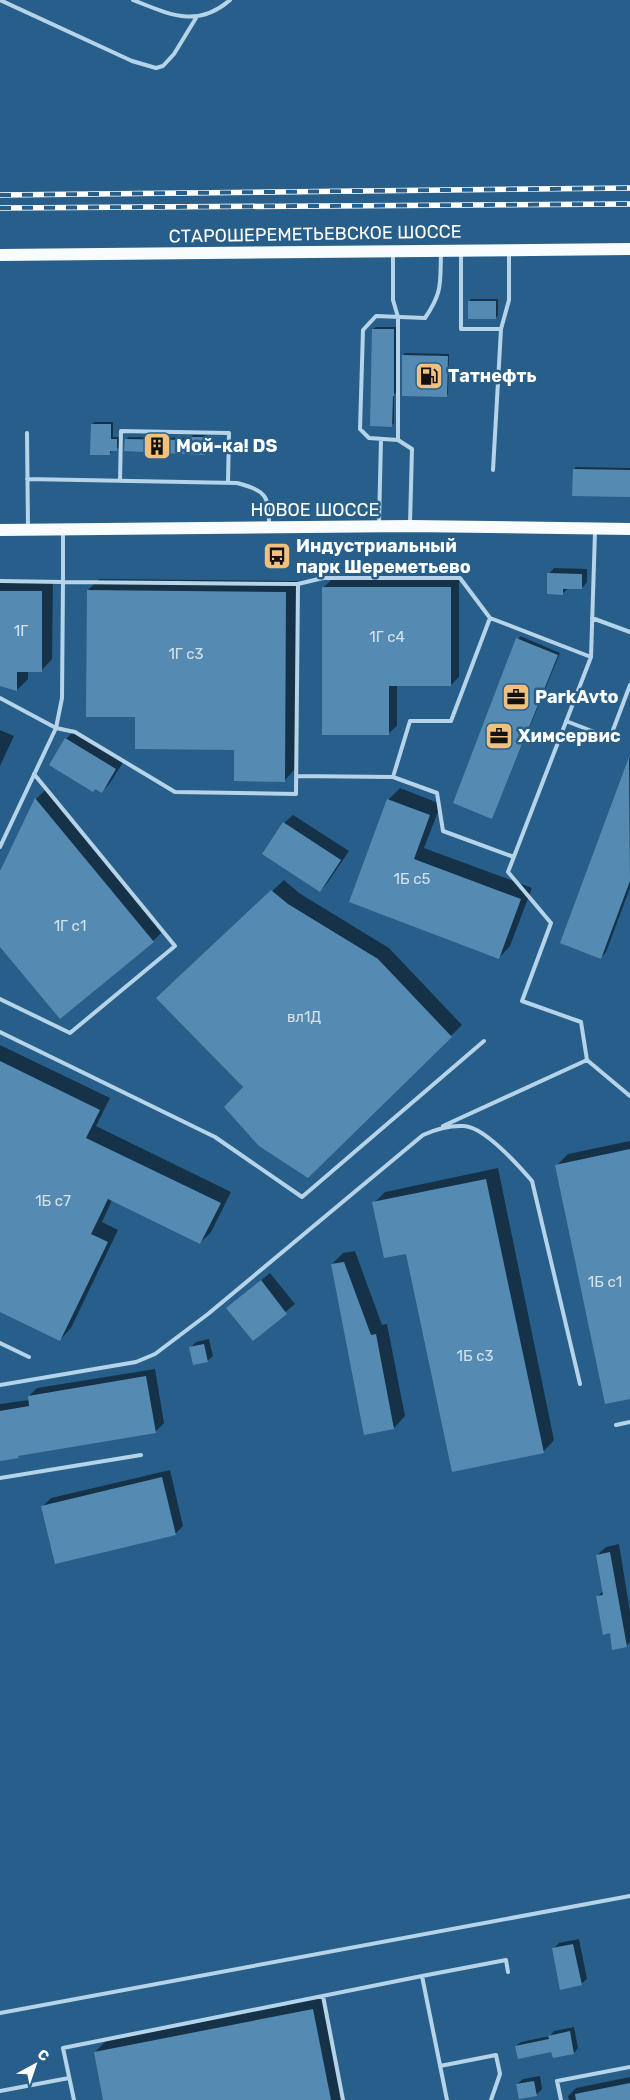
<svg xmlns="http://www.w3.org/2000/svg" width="630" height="2100" viewBox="0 0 630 2100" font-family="Rubik,sans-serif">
	<rect width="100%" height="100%" fill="#285f8a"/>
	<path fill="#0007" d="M471,299H498V315L496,318L469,302Z
		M376,327H396V393L394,394V423L391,426L373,329Z
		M405,353L449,354L448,394L446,396L403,355Z
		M94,422H113V437H119V448L112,450L110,454L92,424Z
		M193,435H207L206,451L204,453L126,440L128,437L191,438Z
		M576,467L630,468V496L574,469Z
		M554,568L587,569V582L582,588H569L563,593L549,574Z
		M99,579L297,581L295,769L284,781L235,749L136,716L88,590Z
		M332,579H459V677L451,685H397V726L388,734L323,588Z
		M0,580H53L52,659L41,671H28V679L17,690L0,685Z
		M520,636L560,653L492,818L454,803Z
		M0,730L14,736L0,766Z
		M74,731L124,761L110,783L102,792L66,739Z
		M630,757V888L606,952L601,958L562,943Z
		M47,788L164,930L153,941L0,945V874L36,799Z
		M400,788L441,804L424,848L532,888L510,946L499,958L350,902L388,800Z
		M293,815L349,851L328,882L320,891L284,823Z
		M284,880L299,893L389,948L462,1025L308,1176L169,987Z
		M0,1045L110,1098L96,1126L231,1192L211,1232L200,1243L112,1200L102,1222L118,1230L71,1328L60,1340L0,1311Z
		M630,1141V1398L557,1165L568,1154Z
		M498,1168L554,1440L543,1452L374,1203L385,1192Z
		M355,1251L382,1325L387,1324L405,1416L394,1428L332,1264L343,1253Z
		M270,1273L295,1304L253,1339L228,1308Z
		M209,1339L213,1356L207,1361L191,1347L196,1342Z
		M155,1369L164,1423L155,1432L21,1454L18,1457L0,1460V1404L29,1400V1396L37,1388Z
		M170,1470L183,1526L175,1534L42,1507L51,1498Z
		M619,1544L630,1612V1642L626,1646L597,1597L604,1590L597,1555L606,1547Z
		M579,1939L587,1979L581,1984L553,1949L559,1943Z
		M324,1998L345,2100H105L95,2052L106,2041Z
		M574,2027L578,2048L574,2053L516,2046L521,2042L550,2036L554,2031Z
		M540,2076L542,2089L537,2094L520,2098L517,2084L523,2079Z
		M630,2077V2100H569L568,2096L576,2088Z"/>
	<path fill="#558bb3" d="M468,301H496V319H468Z
		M372,329H394V396H393L392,427L370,426Z
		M402,355L448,356L447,397L402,396Z
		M91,424H111V439H117V451H110V455H90Z
		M189,437H205V455L124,451L125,439L189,440Z
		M573,469L630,470V497L572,496Z
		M547,573L582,574V589H563V595L547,594Z
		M322,587H451V686H389V735H322Z
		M87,590L286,592L285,782L234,781V750L135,749V717H86Z
		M0,591H42V672H17V691L0,686Z
		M516,638L558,655L492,819L453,803Z
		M65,738L116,769L102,793L95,789L93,792L49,765Z
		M629,757L630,881L601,959L560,943Z
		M35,798L154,942L60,1019L0,947V871Z
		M387,799L430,815L414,859L521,899L499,959L349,902Z
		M283,822L341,860L320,892L262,854Z
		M271,890L288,904L378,959L452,1037L308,1178L259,1146L224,1107L243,1087L156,998Z
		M0,1061L100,1110L86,1138L221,1203L200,1244L108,1199L91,1234L108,1242L60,1341L0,1312Z
		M630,1149V1399L605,1404L555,1165Z
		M486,1179L544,1453L452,1472L406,1254L384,1258L372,1202Z
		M344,1262L371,1335L376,1334L394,1429L364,1435L331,1264Z
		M261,1280L287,1314L253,1341L226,1308Z
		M204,1344L208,1362L193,1365L189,1347Z
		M146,1376L156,1433L18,1456L19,1458L0,1461V1411L29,1406L28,1396Z
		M162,1477L176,1535L55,1564L41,1506Z
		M610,1552L627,1647L612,1650L610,1633L603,1635L596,1596L603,1595L596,1555Z
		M573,1944L582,1985L560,1990L552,1948Z
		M313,2009L331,2100H103L94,2052Z
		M570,2031L574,2054L553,2058L551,2052L518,2059L515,2046L549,2039L548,2036Z
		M534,2081L537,2096L519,2099L516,2084Z
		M630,2083V2100H576L575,2094Z"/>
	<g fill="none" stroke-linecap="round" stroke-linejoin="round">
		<path stroke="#b6d4e9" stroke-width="4" d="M0,0L132,61L156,68L163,66L174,54L196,18
			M133,0C169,14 197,29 230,0
			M461,252V329H501
			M393,253V300L398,317V440
			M27,433L28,527
			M493,470L501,329L509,300V251
			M27,479L237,483C266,491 269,495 269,525
			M120,481L121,431L229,433L228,482
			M379,524L381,439
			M410,524L412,449L398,440L369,438L360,429L363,330L376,316L425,318C443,292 440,283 441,252
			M0,581L63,582L62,698L56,728L0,847
			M298,584L323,578H460L490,618
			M592,618L630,632
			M591,657L595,532
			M0,698L56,728L75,732L175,792L296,794L298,584L63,582V531
			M566,721L610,738L630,685
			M296,776L393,777L410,721H451L490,618L591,657L508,872L551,923L522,1001L581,1022L587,1060
			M393,777L437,793L443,831L514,857
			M0,999L70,1033L175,946L34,774
			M0,1032L215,1137L302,1197L484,1041
			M443,1126L587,1060L630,1096
			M0,1343L29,1357
			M0,1385L136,1362L155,1354L208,1314L423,1135C436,1129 448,1125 464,1126C484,1127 519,1166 532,1181L580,1384
			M616,1425L630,1422
			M0,1478L141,1455
			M422,1976L506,1960L508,1972
			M323,1996L343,2100
			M0,2013L630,1896
			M440,2066L496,2055L500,2074L491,2100
			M0,2091L69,2078
			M74,2100L63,2048L422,1976L447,2100
			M561,2100L557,2081L630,2067"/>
		<path stroke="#f9fcfe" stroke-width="12" d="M0,255L630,249
			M0,530L410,526L630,529"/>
		<g stroke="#fff" stroke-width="5.5">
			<path id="rail" d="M0,195L630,188
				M0,208L630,204"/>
		</g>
		<use href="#rail" stroke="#285f8a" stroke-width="4" stroke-dasharray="11" stroke-linecap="butt"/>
	</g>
	<defs>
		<g id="fuel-square" transform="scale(1.4375)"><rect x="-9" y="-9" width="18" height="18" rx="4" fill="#f1c07c" stroke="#285f8a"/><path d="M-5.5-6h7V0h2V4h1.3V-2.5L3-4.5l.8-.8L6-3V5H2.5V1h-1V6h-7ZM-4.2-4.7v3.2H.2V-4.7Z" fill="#111"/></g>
		<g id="building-square" transform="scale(1.4375)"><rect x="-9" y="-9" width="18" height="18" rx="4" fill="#f1c07c" stroke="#285f8a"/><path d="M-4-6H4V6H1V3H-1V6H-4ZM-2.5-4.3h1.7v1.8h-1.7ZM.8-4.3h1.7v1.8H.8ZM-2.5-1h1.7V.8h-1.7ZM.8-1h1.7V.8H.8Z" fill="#111"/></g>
		<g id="bus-square" transform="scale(1.4375)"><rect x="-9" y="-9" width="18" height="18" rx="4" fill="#f1c07c" stroke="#285f8a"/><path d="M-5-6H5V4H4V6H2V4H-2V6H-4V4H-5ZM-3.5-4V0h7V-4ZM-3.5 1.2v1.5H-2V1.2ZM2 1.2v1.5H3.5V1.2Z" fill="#111"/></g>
		<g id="office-square" transform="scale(1.4375)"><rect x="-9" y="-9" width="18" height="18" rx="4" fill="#f1c07c" stroke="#285f8a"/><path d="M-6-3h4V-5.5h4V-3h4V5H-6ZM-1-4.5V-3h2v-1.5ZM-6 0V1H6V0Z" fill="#111"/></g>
	</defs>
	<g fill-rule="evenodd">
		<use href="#fuel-square" x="429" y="376"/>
		<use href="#building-square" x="157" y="446"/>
		<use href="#bus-square" x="277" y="556"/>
		<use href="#office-square" x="516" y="697"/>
		<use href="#office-square" x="499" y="736"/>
	</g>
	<g text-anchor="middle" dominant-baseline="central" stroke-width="5" stroke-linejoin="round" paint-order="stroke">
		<g font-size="15" fill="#d4e2ec">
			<text x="21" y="631">1Г</text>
			<text x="387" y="637">1Г с4</text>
			<text x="186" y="654">1Г с3</text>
			<text x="412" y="879">1Б с5</text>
			<text x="70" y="926">1Г с1</text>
			<text x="304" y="1017">вл1Д</text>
			<text x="53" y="1201">1Б с7</text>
			<text x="605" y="1282">1Б с1</text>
			<text x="475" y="1356">1Б с3</text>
		</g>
		<g font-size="18" fill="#fff" stroke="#285f8a">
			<text transform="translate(315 234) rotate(-1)">СТАРОШЕРЕМЕТЬЕВСКОЕ ШОССЕ</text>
			<text x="315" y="510">НОВОЕ ШОССЕ</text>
		</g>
		<g font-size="18" font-weight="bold" fill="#fff" stroke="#285f8a" text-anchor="start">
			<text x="448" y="376">Татнефть</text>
			<text x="176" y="446">Мой-ка! DS</text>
			<text x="296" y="546">Индустриальный<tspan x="296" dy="21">парк Шереметьево</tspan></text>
			<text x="535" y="697">ParkAvto</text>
			<text x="518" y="736">Химсервис</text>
		</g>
	</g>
	<g transform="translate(35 2065) rotate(40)" stroke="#285f8a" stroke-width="4" paint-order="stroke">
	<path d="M0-4L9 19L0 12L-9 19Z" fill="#ffffff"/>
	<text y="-8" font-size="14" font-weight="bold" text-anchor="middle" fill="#ffffff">С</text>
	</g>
</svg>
